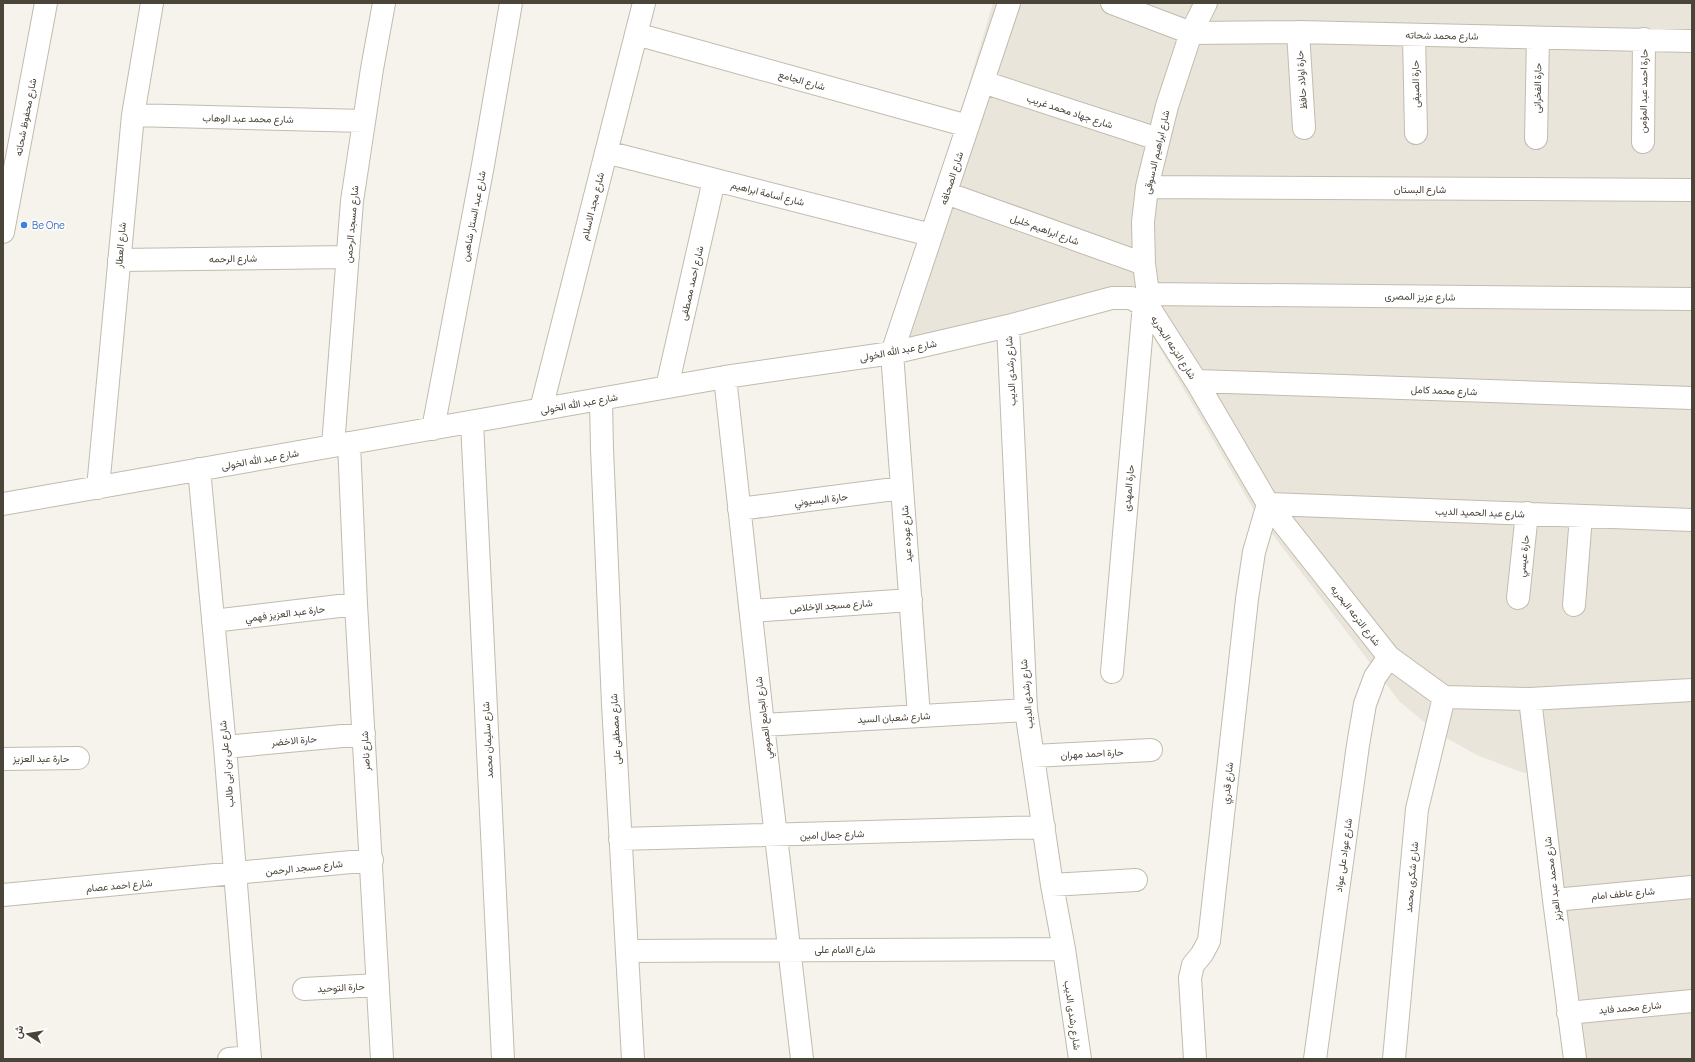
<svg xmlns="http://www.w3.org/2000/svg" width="1695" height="1062" viewBox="0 0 1695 1062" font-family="Manrope,Vazirmatn,sans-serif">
	<rect width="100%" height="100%" fill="#f6f3ec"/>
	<path fill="#eae5da" d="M993,3H1692V1059H1578L1547,770L1524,773L1479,756L1437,733L1399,701L1254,510L1126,290L890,349Z"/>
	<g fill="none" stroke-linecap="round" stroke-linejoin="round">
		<g stroke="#c2bbae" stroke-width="24">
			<path id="minor" d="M1112,3L1191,33L1298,32L1692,41
				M1298,32L1304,128
				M636,34L968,126
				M1414,35L1416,133
				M983,82L1158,139
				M133,115L364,121
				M1536,138L1538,38
				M1643,142L1644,39
				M606,152L931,235
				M1147,187L1692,190
				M946,193L1144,264
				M3,232L46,3
				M119,260L348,257
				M1148,294L1692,299
				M1150,308L1144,264L1143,222L1147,187L1167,106L1191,33L1206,3
				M1008,326L1026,710L1052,885L1064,949L1080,1059
				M725,377L763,725L802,1059
				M1196,381L1692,398
				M667,387L714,180
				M601,399L602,449L613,704L633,1059
				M541,409L644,3
				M472,422L503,1059
				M433,429L483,165L511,3
				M349,443L356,604L382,1059
				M333,446L352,201L372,69L384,3
				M199,469L225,747L250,1059
				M98,488L133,115L152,3
				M3,504L725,377L892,353L1008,326L1112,298H1131L1150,309L1196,381L1268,504L1389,657L1444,697L1530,699L1692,690
				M739,509L902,488
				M1518,598L1527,513
				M1574,605L1581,516
				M751,611L911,600
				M213,621L356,604
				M1112,672L1144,304
				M1530,699L1554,900L1575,1059
				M919,716L892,353L1009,3
				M763,725L1026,710
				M225,747L364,734
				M1033,756L1151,750
				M3,759L78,758
				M620,839L1044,827
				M1052,885L1136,880
				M3,895L372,860
				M1554,900L1692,887
				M627,951L1064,949
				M304,989L378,985
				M1568,1013L1692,1001
				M229,1059L250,1057
				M1195,1059L1190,978L1193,965L1202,954L1209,941L1247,599L1254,552L1268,504L1692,520
				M1315,1059L1358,745L1365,704L1375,677L1389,657
				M1394,1059L1417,809L1444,697"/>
		</g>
		<use href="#minor" stroke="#fff" stroke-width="22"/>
	</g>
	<circle fill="#3f7fe0" stroke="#fff" stroke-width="1.5" cx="24" cy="225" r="4"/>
	<g text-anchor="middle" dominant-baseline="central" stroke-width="3" stroke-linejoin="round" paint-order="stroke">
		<g font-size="10" fill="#4b4439" stroke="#fff">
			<text transform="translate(1442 35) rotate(1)">شارع محمد شحاته</text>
			<text transform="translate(802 80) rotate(16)">شارع الجامع</text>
			<text transform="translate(1301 80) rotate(-94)">حارة اولاد حافظ</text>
			<text transform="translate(1415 84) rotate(-91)">حارة الصيفى</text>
			<text transform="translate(1537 88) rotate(-89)">حارة الفخرانى</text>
			<text transform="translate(1643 91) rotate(-89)">حارة احمد عبد المؤمن</text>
			<text transform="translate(1070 111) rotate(18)">شارع جهاد محمد غريب</text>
			<text transform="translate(25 117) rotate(-79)">شارع محفوظ شحاته</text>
			<text transform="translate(248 118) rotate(1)">شارع محمد عبد الوهاب</text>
			<text transform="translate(1156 152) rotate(-77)">شارع ابراهيم الدسوقى</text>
			<text transform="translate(951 178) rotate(-72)">شارع الصحافه</text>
			<text x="1420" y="189">شارع البستان</text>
			<text transform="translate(768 193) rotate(14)">شارع أسامة ابراهيم</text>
			<text transform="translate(592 206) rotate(-76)">شارع مجد الاسلام</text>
			<text transform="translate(473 216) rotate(-79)">شارع عبد الستار شاهين</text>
			<text transform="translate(351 224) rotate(-85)">شارع مسجد الرحمن</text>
			<text transform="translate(1045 229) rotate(20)">شارع ابراهيم خليل</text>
			<text transform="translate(120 245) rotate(-85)">شارع العطار</text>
			<text transform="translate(233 258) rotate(-1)">شارع الرحمه</text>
			<text transform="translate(691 283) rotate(-77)">شارع احمد مصطفى</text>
			<text transform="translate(1420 296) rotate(1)">شارع عزيز المصرى</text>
			<text transform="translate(1174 347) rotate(57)">شارع الترعه البحريه</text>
			<text transform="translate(898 350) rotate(-11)">شارع عبد الله الخولى</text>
			<text transform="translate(1010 371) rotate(-93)">شارع رشدى الديب</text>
			<text transform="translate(1444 390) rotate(2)">شارع محمد كامل</text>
			<text transform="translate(579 403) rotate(-10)">شارع عبد الله الخولى</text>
			<text transform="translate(260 459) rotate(-10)">شارع عبد الله الخولى</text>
			<text transform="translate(1128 488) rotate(-85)">حارة المهدى</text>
			<text transform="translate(821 499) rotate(-7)">حارة البسيوني</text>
			<text transform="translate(1480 512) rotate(2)">شارع عبد الحميد الديب</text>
			<text transform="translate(906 534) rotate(-94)">شارع عوده عيد</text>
			<text transform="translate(1523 556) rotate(-84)">حارة عيسي</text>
			<text transform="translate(831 605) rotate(-4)">شارع مسجد الإخلاص</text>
			<text transform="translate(285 613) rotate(-7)">حارة عبد العزيز فهمي</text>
			<text transform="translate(1356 615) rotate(52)">شارع الترعه البحريه</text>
			<text transform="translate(1026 694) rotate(-95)">شارع رشدى الديب</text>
			<text transform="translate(894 717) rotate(-3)">شارع شعبان السيد</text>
			<text transform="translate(763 718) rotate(-97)">شارع الجامع العمومي</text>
			<text transform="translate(615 729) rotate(-93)">شارع مصطفى على</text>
			<text transform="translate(294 740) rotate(-5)">حارة الاخضر</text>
			<text transform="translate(487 740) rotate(-93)">شارع سليمان محمد</text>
			<text transform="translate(365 751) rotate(-93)">شارع ناصر</text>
			<text transform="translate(1092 753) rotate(-3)">حارة احمد مهران</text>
			<text x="41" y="758">حارة عبد العزيز</text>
			<text transform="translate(226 764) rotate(-95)">شارع على بن ابى طالب</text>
			<text transform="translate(1227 783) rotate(-84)">شارع قدري</text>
			<text transform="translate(832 834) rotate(-2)">شارع جمال امين</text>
			<text transform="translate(1343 855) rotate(-82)">شارع عواد على عواد</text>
			<text transform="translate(304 867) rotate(-6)">شارع مسجد الرحمن</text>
			<text transform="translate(1411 877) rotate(-85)">شارع شكرى محمد</text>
			<text transform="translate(1552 879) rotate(-97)">شارع محمد عبد العزيز</text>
			<text transform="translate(119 885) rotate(-5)">شارع احمد عصام</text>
			<text transform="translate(1623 893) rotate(-5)">شارع عاطف امام</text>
			<text x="845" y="949">شارع الامام على</text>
			<text transform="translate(341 987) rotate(-3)">حارة التوحيد</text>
			<text transform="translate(1630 1007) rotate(-5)">شارع محمد فايد</text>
			<text transform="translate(1073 1015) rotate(82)">شارع رشدى الديب</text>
		</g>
		<g font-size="10" fill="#366cbe" stroke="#fff" text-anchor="start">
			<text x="32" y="225">Be One</text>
		</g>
	</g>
	<rect width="1695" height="1062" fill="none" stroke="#4b4439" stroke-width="8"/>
	<g transform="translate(28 1034) rotate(282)" stroke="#ffffff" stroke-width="3" paint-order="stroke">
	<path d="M0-3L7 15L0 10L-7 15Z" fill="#4b4439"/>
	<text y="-6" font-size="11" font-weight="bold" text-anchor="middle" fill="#4b4439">ش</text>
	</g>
</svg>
